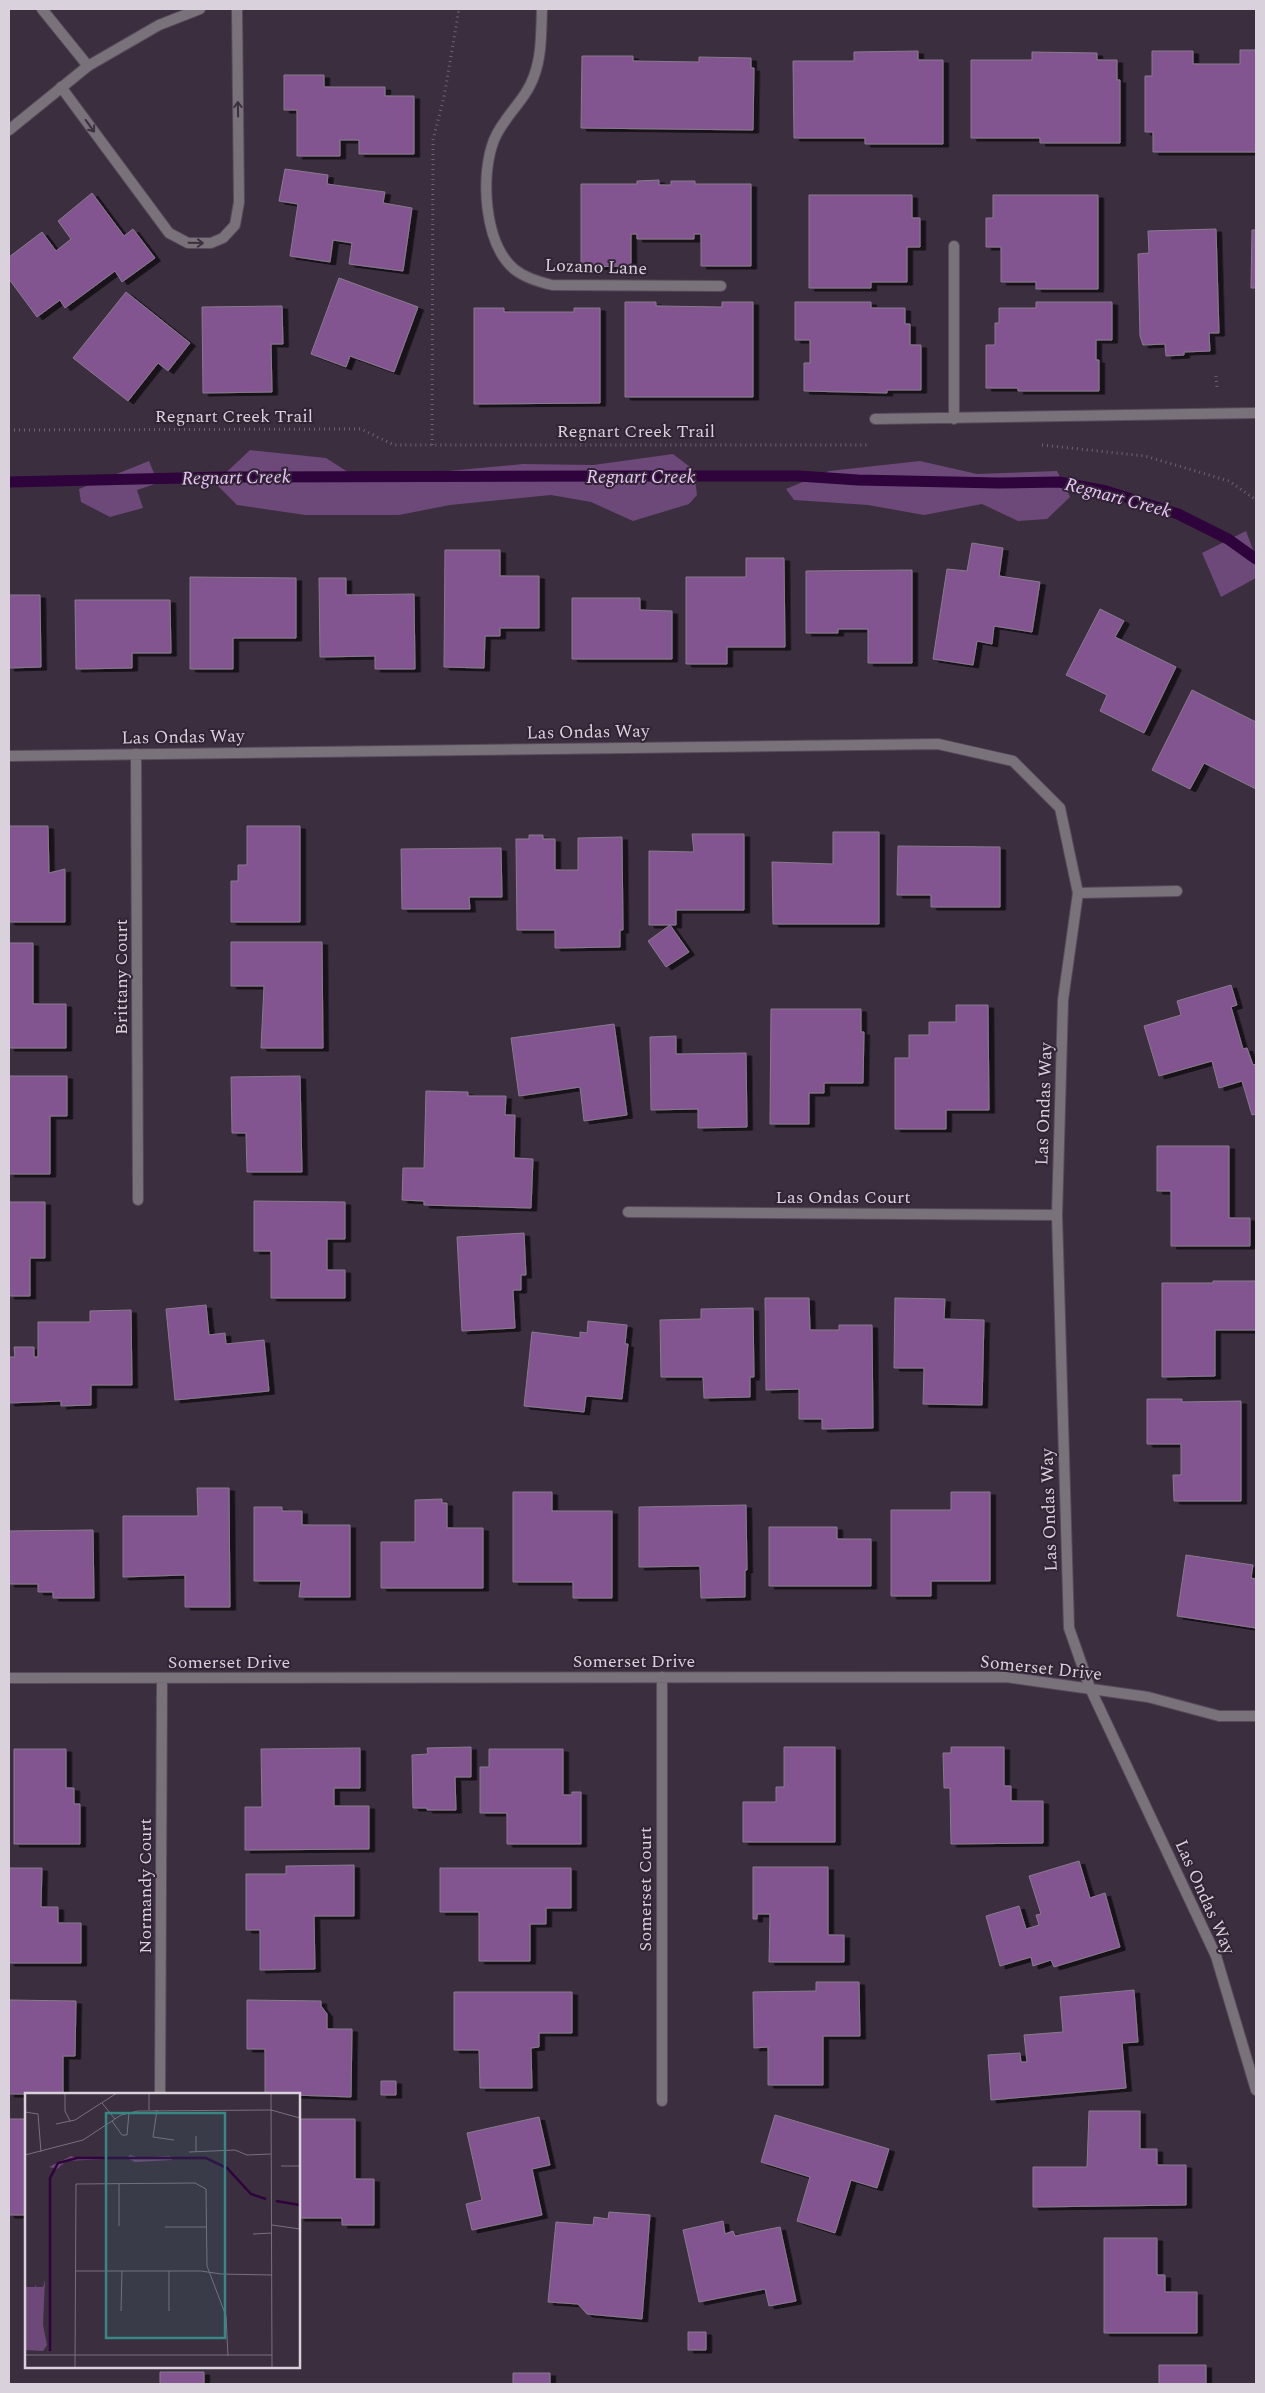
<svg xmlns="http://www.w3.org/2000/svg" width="1265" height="2393" viewBox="0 0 1265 2393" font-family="Spectral,serif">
	<defs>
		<filter id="shadow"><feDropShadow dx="5.5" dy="3" stdDeviation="0" flood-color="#0009"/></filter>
	</defs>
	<rect width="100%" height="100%" fill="#3b2e3f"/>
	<path fill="#6d4979" d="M250,450L326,458L362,481L426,473L523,464L593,465L673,454L694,470L697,495L689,504L633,521L591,502L551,495L450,505L399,515H305L237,505L215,483Z
		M149,461L158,483L137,490L143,508L110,517L81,502L79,489Z
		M920,461L977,474L1057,471L1070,497L1047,519L1018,521L982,504L924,515L868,505L794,500L786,489L829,471Z
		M1246,531L1256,558V578L1221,597L1202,553Z"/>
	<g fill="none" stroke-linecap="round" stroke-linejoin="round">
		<path stroke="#2f033b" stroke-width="11" d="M9,482L225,477L619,476H799L858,480L998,483L1059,482L1106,491L1178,514L1228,539L1256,559"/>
	</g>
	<path fill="#825591" stroke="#897a8e" filter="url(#shadow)" d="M1240,50H1256V152H1153V132H1145V76H1152V51H1193V64H1240Z
		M918,51V60H943V144H865V138H794L793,61H854V52Z
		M1032,52L1097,53V60H1117V80H1120V143H1040V138H971V60H1032Z
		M582,56H633V61L699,62V57L751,58V68H754L753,130L581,128Z
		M284,75H324V87H385V96H414V154H359V140H340V156H297V110H284Z
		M285,169L328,175L327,184L385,192L383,203L412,208L403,271L349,264L352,243L333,240L330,262L290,256L298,204L279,201Z
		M659,180V185H671V181H695V184H751V266H701V234H694V239H637V234H631V266L581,267V184H637V181Z
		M92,193L124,236L133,229L155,258L122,282L115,271L65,308L60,300L37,317L9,279V257L42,232L56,251L71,239L58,221Z
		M809,195H912V218H920V247H907V282H871V288H809Z
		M993,195H1098V289H1036V282H1001V247H986V218H993Z
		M1216,229L1219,333H1209L1210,351L1184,352V355L1166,356L1165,344L1143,345L1140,336L1138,254L1149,253L1148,231Z
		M1252,230H1256V288H1251Z
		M339,278L418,307L394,372L350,356L346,367L311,354Z
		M126,292L190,343L168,371L158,363L128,401L73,358Z
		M625,302H656V306L722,307V302H753V397H625Z
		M795,302H871V308H905V324H910V345H921V390H887V393L804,391V363H810V340H795Z
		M1036,302H1112V340H1096V360H1099V391H1018V388H986V345H995V323H999V308H1036Z
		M282,306L283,344H271L272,392L203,393L202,307Z
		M474,308H504V312H574V308H600V403L474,404Z
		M972,543L1003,548L999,576L1040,582L1032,632L994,626L992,644L977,641L973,665L933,659L947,569L967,571Z
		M445,550H500V576H539V628H500V636H485L484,668L444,667Z
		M746,558H784L785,647H727V664H686V577H746Z
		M912,570V663H868V629H838V633H806V571Z
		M190,577L296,578V638H233V669H190Z
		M319,578H346V595L414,594L415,669H375V656L320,657Z
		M9,595H40L41,667L9,668Z
		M572,598H640V610L672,611V659H572Z
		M75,600H170L171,653H132V668L76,669Z
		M1100,609L1124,621L1115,637L1176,667L1144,733L1100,711L1107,695L1066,675Z
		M1192,690L1256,722V789L1204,763L1190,789L1152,770Z
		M9,826H48L49,873L65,869V922H9Z
		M247,826H300V922H231V881H238V865H247Z
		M833,832H879V924H773L772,862L833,864Z
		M692,834H744V910H676V925H649V851L694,852Z
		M529,835H543V839H555V870H578V838L622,837L623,930H620V947L555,948V930H517L516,839H529Z
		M898,846L1000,847V907H931V895H897Z
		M501,848L502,897H469L470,909H402L401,849Z
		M670,925L689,952L666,967L648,941Z
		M231,942H322L323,1048H261L264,986H231Z
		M9,943H33V1004H66V1048H9Z
		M1231,985L1237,1005L1231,1007L1243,1049L1247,1048L1253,1065L1256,1064V1114L1252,1115L1242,1081L1219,1088L1212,1061L1159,1076L1144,1026L1181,1015L1177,1001Z
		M956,1005H988L989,1110H946V1129H895V1058H909V1035H929V1022H956Z
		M771,1009H861V1032H864L863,1083H824V1093H809V1124H770Z
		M614,1024L627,1115L584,1121L580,1087L519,1096L511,1038Z
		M676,1036V1054L746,1053L747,1127L698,1128V1109L651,1110L650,1037Z
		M9,1076H67V1116H50V1174H9Z
		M300,1076L302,1172H247L246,1133H232L231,1077Z
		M426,1091L468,1092V1096H506L505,1115H515L514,1158L533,1159L531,1208L424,1205V1201L402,1200L403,1168H424Z
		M1157,1146H1229V1218H1250V1246H1171V1191H1157Z
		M254,1201L345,1202V1239H327V1270H345V1298H271V1251H254Z
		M9,1202H45V1258H30V1296H9Z
		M524,1233L526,1275H521V1290H513L515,1328L462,1331L457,1237Z
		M1213,1281H1256V1330H1215V1376L1162,1377V1283H1213Z
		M765,1298H809L810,1330H839V1325H872L873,1428L822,1429V1419H799V1389L766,1390Z
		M895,1298L945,1299L944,1319L984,1320L982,1405L923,1404L924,1368H894Z
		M206,1305L209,1335L225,1333L226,1344L264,1340L269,1391L175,1400L166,1309Z
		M753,1308L754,1377H750V1397L704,1398L703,1377H661L660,1320L701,1319V1309Z
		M131,1310L132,1385H91V1405L61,1406V1401L9,1403V1357H15L14,1347H34V1357H38V1322H90V1311Z
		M588,1321L627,1325L625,1344H628L622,1399L586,1396L584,1412L524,1406L532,1332L580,1338V1332L587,1333Z
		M1147,1399H1182V1402L1241,1401V1501H1174L1173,1475H1181V1444H1147Z
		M197,1488H229L230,1607H185V1575L123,1577V1516H198Z
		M513,1492H552V1511H612V1598H573V1582H513Z
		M951,1492H990V1581H931V1596H891V1510H951Z
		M442,1499V1503H447V1528H483V1588H381V1542H415V1500Z
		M746,1505L747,1570H745V1597L701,1598L700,1566L639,1567V1507Z
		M254,1507H282V1511H302V1525H350V1597H299L301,1581H254Z
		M769,1527H837V1539H871V1586H769Z
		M93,1530L94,1598H53V1592H38V1584H9V1531Z
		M1186,1555L1253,1565L1251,1578L1256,1579V1628L1177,1616Z
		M471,1747V1777H455L456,1810H427V1808H413L412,1755L428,1754L427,1748Z
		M784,1747H835V1842H743V1802H776V1787H784Z
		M951,1747H1004V1786H1011V1801H1043V1843L951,1844L950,1788H944L943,1753H951Z
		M360,1748V1788H334V1806H369V1849L245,1850V1807H262L261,1749Z
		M14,1749H66V1788H74V1804H80V1844H14Z
		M489,1749H563V1795H572V1792H581V1844H507V1813H480V1767H489Z
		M1079,1861L1090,1898L1105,1893L1120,1947L1054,1967L1051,1960L1033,1966L1031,1957L1000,1966L986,1916L1019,1906L1026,1929L1039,1925L1036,1915L1041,1914L1029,1876Z
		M354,1865V1916H314L315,1969L260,1970V1930H246V1874H286V1866Z
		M753,1867H828V1935H844V1962H769L770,1914H757V1919H753Z
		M9,1868H42L41,1907H58V1923H81V1963H9Z
		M440,1868H571V1908H546V1924H530V1961H479V1912H440Z
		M816,1982H859L860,2036H823V2085H768V2047L754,2048L753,1992L816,1991Z
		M1134,1990L1138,2042L1122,2043L1126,2088L991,2100L988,2055L1020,2053L1021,2062H1027L1024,2035L1063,2032L1060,1997Z
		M454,1992H572V2033H539V2047L531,2048L532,2088H480L479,2050H454Z
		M9,2000L76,2001L75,2056H63V2094H9Z
		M247,2000L321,2001V2006L327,2014V2029H352L351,2097L265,2094V2049H247Z
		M381,2081H396V2095H381Z
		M1089,2111H1140V2149H1157V2165H1186V2205L1033,2207V2167H1087Z
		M775,2115L889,2149L877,2188L851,2180L835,2233L797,2221L810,2177L761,2162Z
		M539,2117L550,2165L532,2169L542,2215L472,2230L466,2204L482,2200L467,2133Z
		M9,2119H26V2215H9Z
		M299,2119H355V2179H374V2225H342V2218H299Z
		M609,2212L650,2215L642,2319L587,2314L578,2304L548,2302L556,2222L593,2225L594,2217L608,2219Z
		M723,2221L725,2234L733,2231L735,2236L780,2227L796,2301L769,2306L765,2289L699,2302L683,2230Z
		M1104,2238H1157V2275H1165V2292H1197V2333H1104Z
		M688,2332H706V2350H688Z
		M1159,2365H1206V2384H1159Z
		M160,2372H204V2384H160Z
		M513,2373H550V2384H513Z"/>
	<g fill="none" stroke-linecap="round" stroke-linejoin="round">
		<g stroke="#574b5b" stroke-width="12">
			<path id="service" d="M42,9L88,66
				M61,87L169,233L188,243H211L223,238L235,225L239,202L237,9
				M875,419L1254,413
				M954,419V246"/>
		</g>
		<g stroke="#574b5b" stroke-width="12">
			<path id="minor" d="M542,9C541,31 542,55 534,76C526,100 503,117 494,140C480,175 484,243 514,269C525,278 539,282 552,285L721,286
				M1254,413H1256
				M136,754L138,1200
				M9,756L938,744L1013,761L1060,808L1078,893L1063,1000L1057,1215L1069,1628L1090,1688L1216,1956L1256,2090
				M1078,893L1177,891
				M628,1212L1057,1215
				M662,1677V2101
				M9,1678L1006,1677L1148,1697L1219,1716H1256
				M160,2094L162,1678"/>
		</g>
		<g stroke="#574b5b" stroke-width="12">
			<path id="tertiary" d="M9,130L88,66L159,25L200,9"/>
		</g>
		<path stroke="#6f6473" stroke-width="3" stroke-dasharray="1 4" stroke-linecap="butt" d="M1216,376L1217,388
			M9,430L361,429L394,445H868
			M432,445L433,140L444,97L459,9
			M1042,445L1145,456L1229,481L1256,500"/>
		<use href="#service" stroke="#79727b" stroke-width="10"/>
		<use href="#minor" stroke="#79727b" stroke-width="10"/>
		<use href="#tertiary" stroke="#79727b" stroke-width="10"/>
	</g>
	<defs><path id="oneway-shaft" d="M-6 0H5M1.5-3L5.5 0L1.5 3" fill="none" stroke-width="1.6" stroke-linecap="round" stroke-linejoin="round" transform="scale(1.25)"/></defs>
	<g stroke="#3c3040">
		<use href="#oneway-shaft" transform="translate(238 109) rotate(-91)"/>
		<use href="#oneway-shaft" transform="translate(90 126) rotate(54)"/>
		<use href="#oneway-shaft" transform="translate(196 243) rotate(1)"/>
	</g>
	<g text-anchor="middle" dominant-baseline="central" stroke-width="4" stroke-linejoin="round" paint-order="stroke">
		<g font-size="18" fill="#d9d1dc" stroke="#312435">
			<text transform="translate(596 267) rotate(2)">Lozano Lane</text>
			<text x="234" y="416">Regnart Creek Trail</text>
			<text x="636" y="431">Regnart Creek Trail</text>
			<text transform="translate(588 732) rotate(-1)">Las Ondas Way</text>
			<text transform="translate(183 737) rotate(-1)">Las Ondas Way</text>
			<text transform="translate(121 977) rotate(-90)">Brittany Court</text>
			<text transform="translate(1044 1104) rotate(-88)">Las Ondas Way</text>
			<text x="843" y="1197">Las Ondas Court</text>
			<text transform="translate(1049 1510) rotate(-92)">Las Ondas Way</text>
			<text x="634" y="1661">Somerset Drive</text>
			<text x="229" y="1662">Somerset Drive</text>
			<text transform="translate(1041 1668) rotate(6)">Somerset Drive</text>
			<text transform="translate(145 1886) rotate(-90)">Normandy Court</text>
			<text transform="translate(645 1889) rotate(-90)">Somerset Court</text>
			<text transform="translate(1205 1897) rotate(66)">Las Ondas Way</text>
		</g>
		<g font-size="19" font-style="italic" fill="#eac4f7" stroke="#312435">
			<text x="641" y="477">Regnart Creek</text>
			<text transform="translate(236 478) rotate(-1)">Regnart Creek</text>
			<text transform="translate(1118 498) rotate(15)">Regnart Creek</text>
		</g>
	</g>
	<g transform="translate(25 2093)">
		<rect width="275" height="275" fill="#3b2e3f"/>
		<path d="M105,62L115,65L145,63L147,67L110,69L102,65ZM46,63L54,66H82L41,68L32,76L24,74ZM20,187L18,232L22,252L18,258L0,257V194H10L11,191V194H18Z" fill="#6d4979"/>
		<path fill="none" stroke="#2f033b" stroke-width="2.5" d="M251,108L275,112M25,258V85L33,70L52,65H181L202,75L226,101L241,106"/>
		<path fill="none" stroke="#7a6f7e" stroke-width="1" d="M40,0V18L45,28M246,0L247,275M77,10L90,26M124,17V0M132,17L128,44L149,47M0,19L13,21L16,59M87,28L97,42H102L104,19M31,31L50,27L92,0M164,59L210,57L222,62L246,61M171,59V43M0,62L58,47L96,22L113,18L246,17L275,25M256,73H275M94,91V133M247,132L275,136M140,134H181M228,141L247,140M50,178H176L196,181L247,182M144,178V218M96,218L97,178M0,262H247M50,275L51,91L170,90L181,96L182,173L201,223L203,263"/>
		<path fill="#378884" fill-opacity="0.15" stroke="#378884" stroke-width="2.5" d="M81,20H200V245H81Z"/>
		<rect width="275" height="275" fill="none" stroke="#d9d1dc" stroke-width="2.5"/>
	</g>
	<rect width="1265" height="2393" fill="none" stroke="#d9d1dc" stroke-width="20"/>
</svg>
